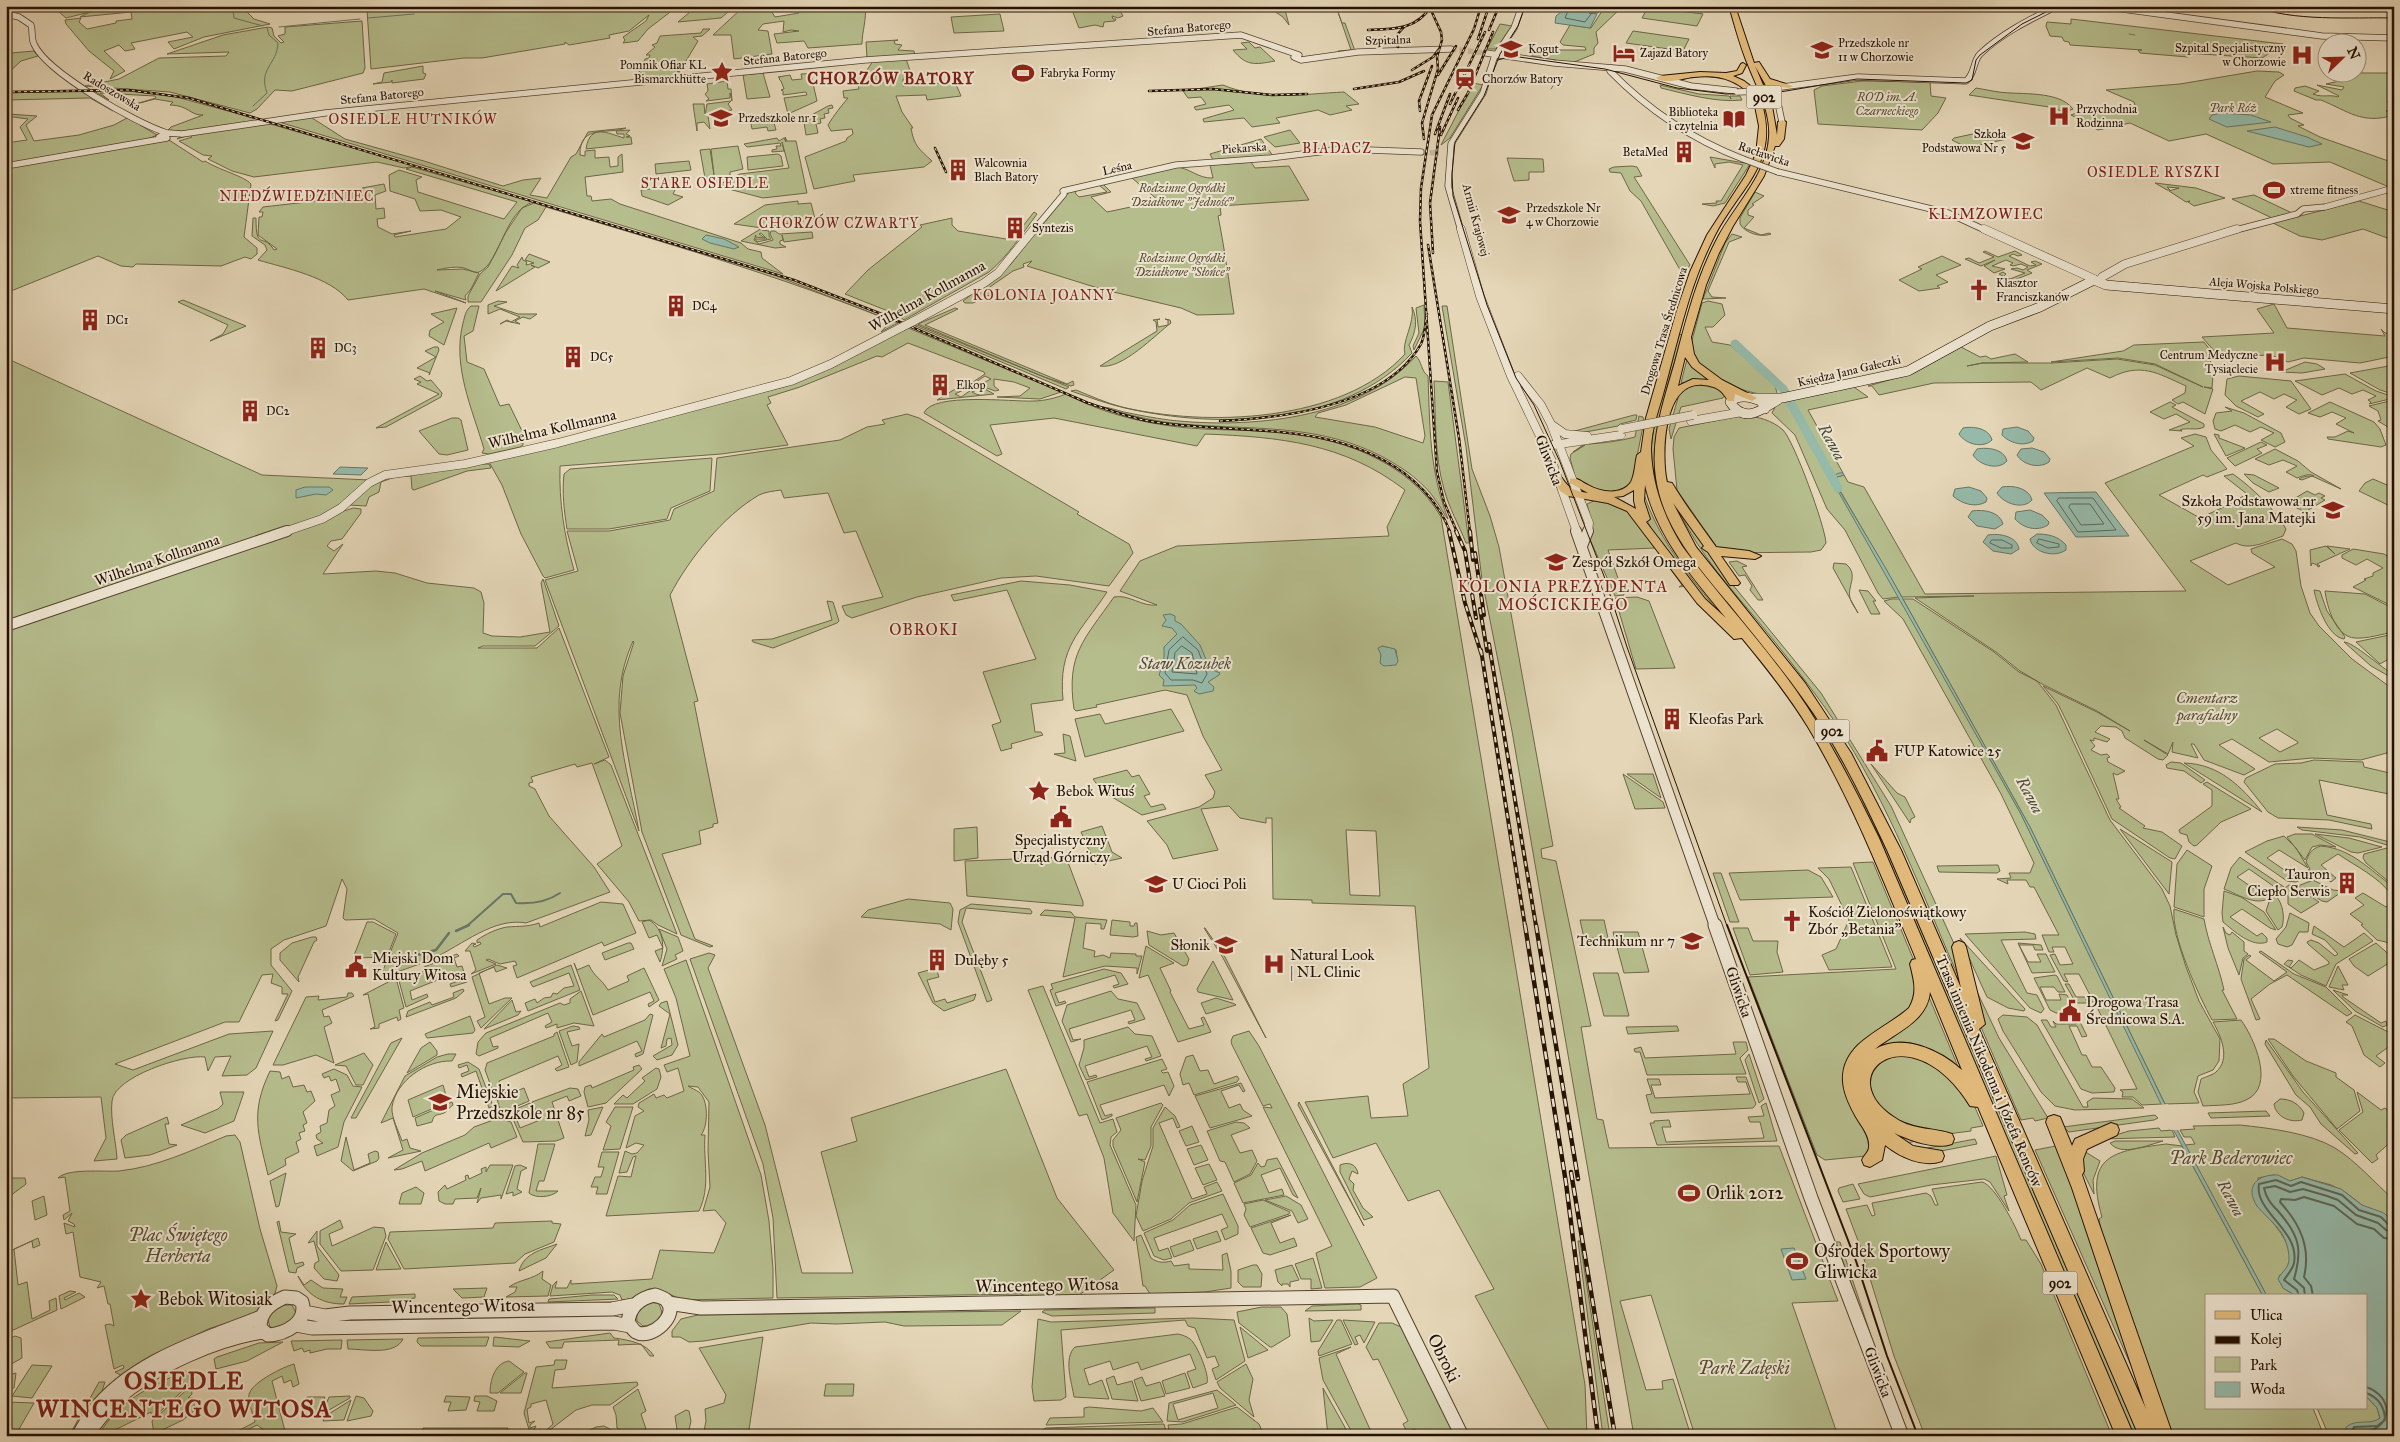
<svg xmlns="http://www.w3.org/2000/svg" width="2400" height="1442" viewBox="0 0 2400 1442" font-family="'IM FELL Great Primer',serif">
	<rect width="100%" height="100%" fill="#e4d6b7"/>
	<filter id="stains"><feTurbulence type="fractalNoise" baseFrequency=".004" numOctaves="4"/><feColorMatrix values="0 0 0 0 .2 0 0 0 0 .09 0 0 0 0 .02 0 0 0 .5 -.17"/></filter>
	<radialGradient id="worn" r=".72"><stop offset=".6" stop-color="#630" stop-opacity="0"/><stop offset="1" stop-color="#630" stop-opacity=".3"/></radialGradient>
	<path fill="#b6bd8d" stroke="#6d6747" fill-rule="evenodd" d="M46,6H100L98,10L66,18L59,12Z
		M133,6H136L134,11L165,6H251L247,12L254,19L270,24L204,37L174,49L168,42L193,37L187,32L131,43L135,49L125,51L119,45L104,51L125,71L110,79L114,71L89,51L66,24L65,20L81,18L79,22L87,29L116,23V21L132,19L131,12L80,17L90,12Z
		M389,6L663,7L678,6L648,29L638,41L623,43L625,40L623,37L646,21L649,15L629,31L609,35L610,38L569,45L565,42V44L482,58H464L371,69L367,10Z
		M697,6H735L721,18L678,22Z
		M760,6H768L775,17L799,13L796,9L820,6H865C867,19 862,31 862,44L808,48L804,41L777,43L774,34L799,31L791,30L783,32L784,21L763,24L758,30L768,31L772,54L734,59L731,35H713L743,7H759L749,8V10L764,9V7Z
		M1589,6H1623L1596,32L1598,43L1594,48V54L1572,63L1532,56V54L1551,50H1586L1585,47L1563,45L1560,42L1570,25L1591,28L1604,8Z
		M1118,7L1123,16L1118,18L1112,16L1113,19H1116L1115,21L1104,22L1103,27L1095,25L1079,28L1072,10Z
		M1336,7L1342,23H1345L1355,51L1339,52L1338,51L1351,50L1337,9L1285,10L1289,25L1283,17L1271,9Z
		M1648,7L1703,14L1697,26L1642,18Z
		M1000,14L1004,31L954,33L951,17Z
		M2071,19L2283,44L2262,58L2186,53L2188,57L2140,53L2138,50H2142L2070,45L2069,42L2064,41L2062,37L2050,36L2046,26L2047,22L2071,24Z
		M362,21L365,68L363,73L292,91L275,90L257,109L250,113L170,92L85,86L119,79L159,58L226,56L229,52L167,54L223,35L268,27L272,28L274,36L281,43L284,42L278,36L285,34V27Z
		M1500,24L1512,26L1496,49H1487Z
		M703,29H710L702,36L693,37L698,41L680,71H677L680,72L679,75L635,80L639,74L642,73L639,72L642,67L647,64L643,63L645,59L649,58L650,55H646L655,47L652,45L657,43L660,36L701,33Z
		M1633,31L1689,39L1683,51L1626,43Z
		M898,40L894,41L895,44L902,45L898,50L914,51L915,56L867,58L866,42Z
		M1249,42L1255,48L1260,47L1275,61C1254,65 1246,66 1233,50L1247,49L1241,43Z
		M34,51L38,56L21,61L6,75V56L11,53Z
		M906,59L913,79H903V86L955,82L961,96L927,100L926,95L896,96L902,112L913,128H911C914,146 919,149 932,161L924,167L853,175L855,181L814,189L805,157L846,141L847,138L853,134L852,129L831,131L828,125C834,115 842,105 848,98H844L843,91L859,89L858,84L873,61Z
		M423,66V73L426,74L424,79L392,83V80L391,82L373,84L382,82L384,73Z
		M2257,71L2279,72L2284,75L2275,81L2265,97L2303,113L2288,115L2290,118L2304,125L2298,126L2320,137L2394,163V186L2389,187L2330,162L2273,164L2206,134L2169,141L2130,123L2098,130L2071,115L2082,111L2137,110L2134,102L2106,90L2180,84Z
		M763,73L770,97L747,99L743,75Z
		M818,73L811,75L817,101L788,114L784,98L807,95L806,92L783,95V91L781,90L784,89L781,81L779,79L780,78L778,77L790,75L792,80L802,79L801,74Z
		M2351,73H2394V100L2387,102L2394,104V109L2386,111L2394,115C2362,125 2348,111 2321,100H2316L2294,91L2295,88L2305,86L2319,91L2313,94C2324,98 2329,94 2338,97L2339,96L2317,85L2342,90L2344,87L2326,84L2344,80L2340,78L2342,76L2332,73Z
		M727,81L728,89H731L732,101L730,93V98L706,101L709,99L705,94L708,91L707,84Z
		M1862,81L1930,82L1931,96L1946,98L1938,113L1922,130L1818,124L1814,90L1822,86Z
		M1473,83L1483,85L1450,138L1441,145Z
		M1223,85C1261,101 1303,94 1344,92L1359,104L1346,106L1352,110L1330,115L1318,110L1276,118L1280,123L1252,127L1244,118L1204,122L1203,119L1234,110L1229,105L1196,110L1194,107L1206,104L1201,97L1188,98L1183,91Z
		M1660,85L1699,94L1729,96L1731,99L1730,96H1740L1742,100C1717,103 1686,94 1661,88Z
		M1976,88C1983,89 1991,91 1999,92C2019,95 2059,90 2073,109L2065,112L2049,107L1969,95Z
		M92,90L141,91L169,95L261,120L186,132L168,130L171,127L203,115C191,116 188,105 170,105L173,102L155,99L132,105L156,98L155,96L100,93L109,100Z
		M79,91L88,93L114,109L113,111L90,98L6,100V93Z
		M731,101L728,104L732,110L710,113V115L708,116L710,129L704,122L697,123V131L693,104H704L705,115L707,104Z
		M832,105L833,108L828,109L829,113L824,114L825,118L820,119L821,123L816,124L818,133L806,135L804,122L806,118L828,106Z
		M8,114L37,116L26,125L34,141L79,135L114,125L127,118L139,122L140,125L157,135L148,139L6,165V143L27,140L20,127L28,119L6,116Z
		M309,116L345,139L424,161L503,186L523,180L541,178L530,195L547,198L571,157L576,154L588,132L626,128C610,135 579,123 580,155L585,156V151L595,150V158L609,157L610,167L618,166V157L622,154L623,172L585,177L587,196H591L592,201L611,199L620,204L741,243L748,249L761,252L762,258L783,274L279,122Z
		M772,116L776,130L768,131L767,127L752,129L750,119Z
		M267,123L415,166L404,168L377,162L254,177L232,171L208,159L212,156L203,155L179,141L192,137L190,135L177,139L182,136Z
		M630,130L626,134L630,136L626,137H631L632,144L586,149C590,123 607,133 624,138V134H617L616,131Z
		M1290,130L1300,143L1275,147L1264,137Z
		M1982,132L1994,134L1999,139H2007L1955,150L1952,149L1964,146L1952,140L1954,138Z
		M785,137L787,141H796L807,193L763,198L721,187L723,185L720,184L740,174L789,168L782,142L784,151L772,152V150L777,149L776,146H781L780,143L747,147L744,144L777,138L779,141L784,138L786,142Z
		M1261,139L1273,156L1213,160L1210,154Z
		M169,140L203,162L205,161C219,170 244,176 251,184L244,237L257,248V254L251,259L245,257L221,266L136,264L133,267L121,266L98,256L6,293V168Z
		M738,146L743,169L730,172V175L716,183L705,178L700,150L710,149L714,175L711,149Z
		M778,154L781,156L783,166L748,170L747,157Z
		M1710,157L1750,164L1725,203L1713,206L1702,204L1717,203L1716,201H1721L1743,165L1729,162L1715,164V168Z
		M1507,158L1543,159L1544,172H1529V180L1514,181Z
		M689,161L691,170L656,174L655,164Z
		M1251,162L1255,168L1289,166L1309,200L1220,206L1221,215L1218,216C1224,245 1229,282 1234,314L1197,315L1181,308L1101,289L1027,266L1032,261L1023,264L1024,267L1013,271L987,289L994,293L973,303H965L963,301L1010,265L1069,192L1077,190L1075,193L1079,197L1107,192L1099,185L1103,184L1111,192L1091,197L1107,212L1159,201L1132,178C1145,175 1162,166 1175,167C1189,167 1198,179 1213,178L1210,165Z
		M1632,166L1637,167L1642,176L1634,177L1690,265L1683,275L1641,201L1630,191L1621,173L1610,172L1609,169L1614,167Z
		M412,167L533,202C504,211 500,264 479,272C474,274 469,269 464,268C456,266 445,268 437,270L463,269L479,273L471,289L465,296L466,300L435,291L466,303L424,289L348,300C330,277 285,268 258,260L267,250L265,245L252,236L253,218H256C256,252 263,232 274,250L277,249L258,235L259,217H262L263,212H259L263,207L316,201V198L305,197L307,196L357,191L359,188L358,191L355,194H360L362,188L384,184L386,191L375,195L376,209L384,208L385,218L377,219L378,227L392,234L411,231L394,235L395,237L446,229L461,217L441,210L420,211L415,199L390,191L389,175L399,170L422,177L416,180L418,192L504,219L517,202L406,169Z
		M2155,183L2196,188L2225,198L2194,206L2188,202L2190,201L2186,202L2169,191L2179,188L2167,187L2170,190H2167Z
		M677,186L673,194L683,197L668,205L642,196L641,190Z
		M1755,192L1764,196L1752,204L1754,205L1748,210V215L1754,217L1744,228L1761,235L1769,233L1771,234C1761,238 1745,233 1740,224V218Z
		M2254,195L2292,213L2272,218L2232,199Z
		M798,201V204L811,203L815,219L765,227L762,230L769,231V236L771,239L757,242L755,239H767L761,233L759,234L765,238L755,237L756,235L754,240L759,244L773,240L770,234L771,231H775L779,234L812,232L813,238L784,242L782,235L783,240L780,241V244L786,247L775,248L741,241L762,228L734,224L765,205Z
		M2359,201L2394,212V238L2390,239L2363,229L2322,240L2300,236L2273,223Z
		M534,203L774,275L898,323L881,332L891,321C779,275 662,242 546,207L538,220L525,228L512,255L481,302H468V296L480,274L488,267L506,232L522,208Z
		M1034,212L1037,214C1022,234 1008,256 989,272L904,320L898,315L845,294L868,270L922,227L920,225L952,218V225L958,231L1012,240Z
		M1732,234L1742,237L1729,242L1708,291L1712,297L1726,298L1703,299L1725,243Z
		M1985,251L1998,257L2015,251L2022,255L2018,256L2013,254L2009,256L2030,266L2036,265L2031,262L2035,261L2042,264L2027,270L2032,273L2009,282L2010,280L1999,274L2003,272L2006,274L2004,276L2010,279L2025,273L2011,269L2017,268L2023,270L2028,267L2021,264L2013,266L2010,265L2013,263L2006,260L1992,266L2005,269L1994,273L1984,266L1995,260L1981,266L1965,259L1969,258L1979,263L1994,257L1983,252Z
		M529,254L550,262L538,268L531,265L535,267L496,291L512,266L519,268L517,265L522,257L523,260L527,262L526,265L534,263L525,260Z
		M1942,256L1961,265L1936,275L1948,282L1937,286L1940,288L1919,291L1899,280L1922,269L1918,267Z
		M183,300L246,326L210,341L223,334L228,325L178,302Z
		M498,301L507,302L494,306L518,314H537L530,319L523,317L515,321L520,324L506,321L500,324L507,320L511,322L520,317L500,309L488,314V305Z
		M1708,301L1722,304L1725,315L1713,327H1705L1712,342L1730,345L1768,378L1775,386L1778,396C1742,394 1722,383 1694,361L1691,344L1702,303Z
		M2274,304L2287,328L2385,336L2381,329L2385,333L2394,334V356L2360,363L2304,358L2288,362L2271,355L2216,357L2215,352L2202,337L2274,333L2257,309Z
		M1424,305L1425,327L1414,350L1413,346L1419,333L1416,308Z
		M471,306H479L473,331L464,336L467,362L484,369L500,406L509,404L526,439H523V445L520,447L489,454L482,453L484,449C472,408 452,366 463,323C465,316 465,311 471,306Z
		M1442,306H1447L1472,469L1490,516L1499,547L1553,846L1541,849L1542,858L1556,861L1591,1026L1581,1027L1597,1119L1603,1120L1609,1148L1779,1146L1838,1301L1792,1303L1838,1436H1695L1651,1295L1620,1301L1646,1390L1663,1389L1662,1381L1673,1379L1691,1436H1634L1512,731L1482,580L1466,447Z
		M1412,307C1418,320 1416,332 1409,345L1412,353C1343,427 1218,429 1125,408C1107,404 1089,397 1071,391L1076,390C1091,396 1106,403 1122,407C1206,427 1342,423 1405,354C1401,343 1415,323 1412,307Z
		M457,308L444,345L429,336L430,330L444,322L431,314Z
		M955,308L958,309L925,325L1067,384L1073,381L1074,385L1071,386L1044,377L918,324Z
		M1165,319L1170,320L1171,323C1155,335 1122,370 1100,366L1157,331L1156,322L1153,320L1160,319L1157,320L1158,327L1168,325V320Z
		M913,325H917L1069,387L1066,389Z
		M906,327L1061,392L1040,399L997,397L1020,396L1030,388L1014,382L994,379V386L999,390L995,391L979,385L991,379L985,376L976,382L977,383L973,382L985,374L984,372L908,343L882,357L877,356L800,387L768,397L771,403L767,405L788,445L721,454L560,466C559,502 564,535 574,570L545,578L543,576L521,534L502,485L489,462L787,386L835,366Z
		M1679,334L1682,335C1668,387 1646,441 1660,495L1735,612L1732,611C1697,565 1652,519 1651,458C1651,419 1669,372 1679,334Z
		M2204,342L2213,354L2210,361L2213,364L2208,367L2213,375L2212,388L2204,387L2213,389L2205,414L2183,402L2178,404L2172,400L2185,393L2186,386C2157,373 2141,362 2110,378L2087,368L2041,390L2031,382L1934,383L1879,395L1872,386H1868L1914,373L1961,347L1980,357L1986,356L1991,359L2015,354L2028,362L1982,363L1967,366L1983,363H2052L2117,359L2155,365L2203,387L2155,364L2118,358L2051,362L2123,351L2134,345Z
		M434,347H438L439,350L429,375L430,373L417,368L436,357L425,351Z
		M1416,356C1422,362 1421,371 1428,376C1430,428 1429,469 1448,519C1444,515 1441,507 1436,501C1429,490 1420,482 1410,474C1335,419 1257,432 1172,423C1148,420 1125,414 1102,407C1108,407 1116,410 1124,412C1138,415 1154,418 1169,420C1248,429 1359,420 1416,356ZM1405,377L1416,378L1425,436L1423,443L1375,427L1315,417L1318,413L1346,405Z
		M6,358L262,475L370,480L329,513L6,624Z
		M1687,359L1726,387L1688,382L1681,383Z
		M2305,362L2317,364L2325,369L2302,373L2281,372Z
		M2394,365V374L2389,377L2394,378L2393,394L2380,390L2350,373Z
		M2345,374L2376,391L2394,397V398L2369,404L2371,402L2368,400L2376,396L2363,390L2352,394L2339,388L2322,395L2295,381Z
		M420,376L427,381L431,380L442,393L441,397L386,427L376,428L439,394L417,384L421,382L414,379Z
		M2239,376L2291,381L2311,409L2299,414L2286,407L2297,400L2284,394L2274,399L2260,392L2241,401L2264,414L2258,417L2236,406L2225,395L2227,379Z
		M1434,381L1448,382L1469,543H1466C1459,525 1449,508 1444,489C1434,455 1436,416 1434,381Z
		M967,382L974,385L955,394L961,397L977,386L981,388L972,392L978,395L985,389L994,394L937,400Z
		M1697,384L1717,387L1725,394L1723,398L1681,407L1671,439L1669,429L1680,391Z
		M1854,387L1868,397L1808,410L1843,473L1834,475L1792,400Z
		M1066,394C1096,410 1130,420 1164,425C1200,431 1238,429 1274,432C1337,436 1408,460 1441,517L1585,1385L1587,1436H1552L1475,1296L1494,1289L1439,1190L1408,1201L1376,1143L1333,1158L1305,1102L1368,1096L1371,1118L1408,1116L1403,1084L1429,1068L1415,906L1312,903V900L1273,899L1272,818H1266V823L1240,818L1229,806L1201,809L1218,850L1173,859L1167,845L1147,821L1199,807L1213,798L1215,792L1205,775L1222,770L1203,736L1187,695L1165,690L1096,705L1097,707L1076,711L1074,709C1066,654 1084,640 1114,597C1129,594 1142,607 1157,605L1120,591L1140,561L1177,546L1389,536L1387,527L1405,490C1344,443 1280,437 1205,434L1197,446L1054,418L990,425L1002,454L997,456L924,413C932,392 1013,402 1033,401C1044,401 1056,398 1066,394ZM1382,646L1396,650L1397,658L1391,666L1381,657ZM1346,830L1376,831L1380,896L1350,895Z
		M2394,400V417L2388,419L2394,424L2393,430L2378,421L2381,420L2378,411L2369,406Z
		M1788,401L1899,597L1883,599L1878,593L1845,530L1827,509L1795,435L1772,413L1777,403Z
		M2170,402L2176,405L2172,407L2204,424V427C2197,431 2187,427 2180,430L2182,431L2169,430L2190,422L2176,414L2164,419L2150,412Z
		M2330,402L2374,422L2380,429L2386,445L2381,447L2328,439L2327,437H2335L2348,431L2354,433L2336,424L2346,418L2332,412L2320,417L2308,413Z
		M2225,407L2244,413L2281,433L2285,442L2275,447L2261,440L2274,433L2261,427L2250,432L2235,425L2221,431L2215,429L2213,421L2216,413L2232,411Z
		M907,414L919,418L942,431L1079,512L1077,514L1129,544L1133,553L1109,586L1036,576L1001,578L917,597L852,618L846,615L842,606L883,597L856,531L844,533L828,493L784,498L781,490C774,491 765,492 759,495C723,516 689,559 670,595L698,701L694,702L718,823L713,824V827L699,831L701,844L662,854L695,939L713,946L710,947L681,935L642,832L620,713L623,676L634,642L633,641C604,705 627,765 639,831L545,580L578,571L567,531H609L670,520L674,509L714,491L717,458L840,440L867,427L885,424L882,420Z
		M1634,415H1637L1636,420L1620,424L1618,426L1580,433L1571,432Z
		M1744,415C1758,417 1772,420 1783,430C1794,441 1825,526 1826,543L1821,550L1811,552L1721,553L1677,490L1673,449L1674,437L1679,428Z
		M1639,416L1643,417L1644,421L1632,482C1611,499 1598,490 1576,480L1570,458L1571,454L1585,445L1573,452L1586,443L1620,437L1589,444C1604,443 1620,441 1635,437Z
		M452,418H458L461,420L468,450L447,455L439,454L419,431Z
		M2195,434L2206,437L2211,450L2227,469L2207,477L2203,475L2159,495L2200,518L2241,499L2240,498L2247,494L2224,476L2233,474C2253,488 2276,511 2286,529L2283,536C2268,541 2250,551 2236,543L2190,561L2228,585L2275,567L2252,553L2251,549L2282,539L2292,544L2296,551L2301,586L2310,613L2319,626L2352,659L2394,690V751L2361,760L2312,758L2269,762L2232,739L2219,745L2255,769L2244,775L2204,760L2194,744H2191L2198,758L2172,752L2173,742L2168,754L2144,740L2168,755L2163,760L2158,759L2125,738L2122,731L2116,727L2101,726L2095,732L2110,739L2107,742L2094,738V741L2090,740L2095,746L2091,750L2101,755L2107,754L2110,757L2107,758L2108,762L2125,771L2117,775L2113,773L2119,799H2116L2121,807L2119,808L2145,826L2143,828L2162,832L2182,846L2175,859L2170,858L2112,819L2067,722L2058,704L2043,686L2097,712L2130,731L2097,711L2042,684L2020,671L1996,652L1915,598L1974,596L1902,597L1835,482L1837,477L1844,475L1848,482L1864,487L1925,594L2186,591L2105,483L2194,446L2181,438ZM2277,729L2298,742V743L2280,752L2259,738Z
		M2214,434L2219,435V438L2245,448L2226,456Z
		M2261,442L2267,445L2257,449L2262,453L2235,466L2227,458Z
		M2275,449L2298,461L2311,472L2341,489L2312,476L2302,480L2299,479C2304,476 2309,476 2314,476C2309,473 2303,476 2297,478L2286,472L2297,466L2283,460L2269,465L2255,459Z
		M712,458L710,491L671,508L667,519L609,529H567C564,510 562,493 564,474L570,469Z
		M477,464H489L491,468L467,471L414,490L412,489L411,476L395,477L381,482L379,492L369,497L366,506L349,505L366,488L382,479Z
		M2244,474L2254,475L2279,488L2269,492L2253,483Z
		M2373,479L2394,488V508L2359,491L2365,483Z
		M1643,491C1659,543 1695,583 1729,624C1710,610 1647,532 1643,510C1642,504 1643,497 1643,491Z
		M2307,491L2315,495L2319,493L2325,496L2321,498L2325,500L2305,512L2287,503Z
		M1598,499L1630,510L1685,586L1679,587L1682,585L1655,548L1608,550L1624,595L1615,596L1589,537L1593,528L1587,504Z
		M1675,502L1724,574L1821,693L1891,806L1956,948L1962,985C1923,897 1889,802 1835,722C1811,687 1784,653 1757,620C1726,583 1694,547 1675,502Z
		M353,508L361,509V513L342,539L331,541L327,546L334,551L343,544L323,574L376,571L395,573L427,583L474,588L481,592L484,603L483,633L492,636L520,637L550,632L541,583L543,579L559,626L535,646H483L478,648H537L559,628L609,757L594,764L605,760L611,765L677,934L658,925L651,920L639,921L629,902L597,864L622,846L592,763L577,767L575,764L531,777L533,782L529,783V786L535,789L549,816L594,867L610,892L526,923C494,917 462,945 434,958C417,966 398,971 380,978L398,933L374,919L345,920L343,918L347,889L342,879L326,926L284,940L271,949V965L292,991L278,1020L275,1021L288,994H282V987L271,983L273,974L262,975L239,1022H225L115,1064L133,1070L229,1034L273,1031L256,1068L247,1075L222,1076L231,1056L215,1057L208,1071L205,1057C184,1054 114,1077 112,1101C110,1119 116,1141 117,1159L94,1161L106,1138L101,1097L6,1098V628Z
		M2326,546L2335,554L2327,546L2350,549L2317,564L2320,566L2318,567L2317,565L2312,563L2311,566L2310,550Z
		M2353,549L2384,554L2393,559L2394,605L2392,606L2353,587L2366,580L2364,579L2373,576V573L2383,568L2367,559L2356,565L2342,558V555Z
		M1737,561L1747,566L1742,567L1763,600H1758L1750,590L1752,586L1745,575L1739,576L1729,562Z
		M1834,563L1846,564C1859,575 1847,586 1850,598C1851,603 1856,609 1858,613L1833,568Z
		M1021,581L1070,585L1107,592C1080,633 1058,646 1063,700L1031,704L1035,732H1041L1043,735L1011,744L1012,748L1001,751L992,725L1001,722L983,672L1036,659L1007,590L954,601L951,595Z
		M1859,590L1868,591L1876,601H1873L1880,614H1871Z
		M2314,590L2320,591L2327,611L2345,637L2344,639C2328,637 2317,605 2314,590Z
		M2325,591L2365,594L2394,609V632C2382,634 2367,639 2355,638C2335,637 2327,606 2325,591Z
		M1637,597L1649,601L1675,668L1636,669L1615,598Z
		M1892,599H1900L2021,814L2162,1104L2142,1105L2133,1097H2122L2123,1092L2120,1090L2137,1089L2095,1003L2086,999L2087,1003H2076L2065,984H2069L2076,997H2091L2079,974H2064L2068,982L2064,981L2050,955L2055,954L2060,965L2073,964L2065,947H2052L2054,952H2049L2042,935H2059L2034,887H2030L2026,880H2007L2008,884L1997,879L2011,878L2009,873H2030L2034,863L2001,794L1903,619L1884,601Z
		M1903,599H1913L1994,652L2019,672L2037,681L2056,705L2110,820L2162,889L2170,906L2176,935L2186,967L2199,1001L2220,1039L2219,1061L2213,1070L2198,1076L2194,1092L2199,1103L2165,1104L2030,827Z
		M827,601L833,602L839,621L837,623L773,648L753,642L752,640L772,639L832,620Z
		M1749,631H1752C1776,661 1799,691 1821,723C1844,757 1861,795 1879,832L2139,1436H2133L1865,809L1837,756L1814,719Z
		M2394,634V656L2380,664L2356,642Z
		M2344,642C2353,642 2382,668 2394,675V679L2371,666Z
		M1171,709L1184,731L1085,757L1075,719L1100,714L1105,724Z
		M1063,734L1070,736L1076,761L1054,754L1065,753Z
		M2314,760L2363,762L2364,767L2394,774V795L2319,780L2327,815L2371,824L2372,829L2329,820L2278,818L2268,812L2244,782L2246,778L2275,764L2301,763Z
		M2171,762L2181,763L2205,780L2201,783L2184,771L2167,768L2166,765Z
		M2184,763C2219,764 2241,786 2262,812Z
		M1871,764L1897,793L1905,797L1915,817L1911,819L1910,823Z
		M1127,770L1132,777L1139,775L1150,794L1144,796L1151,807L1163,804L1166,809L1142,815L1102,791L1093,779Z
		M1623,774L1663,802L1665,808L1635,809Z
		M1627,774H1653L1661,798Z
		M2207,782L2251,809L2221,822L2197,845L2194,846L2189,842L2187,835L2180,833L2179,830L2212,806V790L2203,784Z
		M1102,826L1112,852L1122,858L1095,864L1081,832Z
		M977,827L978,858L954,861V829Z
		M2297,827L2342,830L2394,843V847L2360,837L2302,830Z
		M2120,829L2172,862L2169,894Z
		M2295,834H2312L2336,847L2320,845L2312,847L2305,860L2287,837Z
		M2315,834L2349,838L2382,847L2358,853L2351,852Z
		M2284,836L2296,848L2308,868L2279,850L2267,858L2293,876L2299,873L2302,879L2296,882L2287,881L2245,852L2267,841Z
		M2321,846C2353,849 2369,870 2394,887V904L2388,899L2391,894C2377,876 2357,867 2338,854L2321,865L2336,878L2331,882L2314,871L2308,870L2310,869L2306,862C2309,853 2311,849 2321,846Z
		M2387,848L2394,850V886L2366,863L2363,858L2364,854Z
		M2187,850L2212,866L2204,889V917L2174,907L2177,864Z
		M1066,857L1083,902V906L967,896L965,861Z
		M2240,857L2241,858L2284,887L2279,890L2249,869L2237,877L2263,895L2269,891L2273,895C2259,909 2240,895 2224,889L2231,868Z
		M1873,862L1917,968L1916,1005L1863,1045L1874,1139L1866,1156L1825,1160L1817,1155L1748,977L1896,969L1853,863Z
		M1998,865L2000,871L1997,873L1939,872L1937,866Z
		M1851,867L1892,967L1829,970L1822,955L1836,949L1849,920L1829,879L1818,868Z
		M1808,870L1821,877L1833,897L1740,900L1729,873Z
		M1713,873H1721L1739,922H1730Z
		M2313,880L2333,890L2343,891L2327,902L2322,901L2298,886Z
		M2289,885L2297,887L2319,902L2301,913L2288,904V896L2281,891Z
		M2224,891L2241,897L2264,912L2276,930L2270,928L2242,909L2230,917L2257,936L2262,933L2267,938V942C2252,948 2234,931 2223,922L2222,913Z
		M2363,893L2386,907L2389,905L2394,907V944L2377,940L2361,925L2363,924L2350,914L2364,905L2355,898Z
		M2276,896C2283,904 2285,917 2282,927L2278,930L2266,911L2269,902Z
		M908,899L950,903L953,909L951,930L940,924L861,917L868,910Z
		M601,902L623,904L636,933L604,946L602,942L517,978L513,966L517,965L515,961L500,964L488,959L486,960L496,964L471,974L476,970L470,951H465L472,943L476,944L473,945L474,947L481,944L480,942L477,943V940C486,934 496,929 507,927C519,926 527,927 539,923L540,927Z
		M971,904L1030,909L1032,912L1031,914L966,908L962,922L992,1000L987,1002L958,922L960,910Z
		M2174,909L2204,919C2208,943 2219,966 2224,990H2222L2237,1019L2212,1020C2199,996 2171,936 2174,909Z
		M1045,910L1071,912L1075,917L1107,920L1104,929H1101V924L1086,923L1083,948L1095,951L1094,957L1103,955L1110,958L1111,953L1136,954V956H1142L1137,974V968L1105,966L1063,977L1075,918L1040,915Z
		M2290,913L2309,923L2308,932H2299L2292,945L2287,947L2278,944L2276,939L2286,927Z
		M649,920C664,929 665,947 660,962L655,951L663,948L657,935L649,938L642,922Z
		M1112,920L1130,922V926H1134L1135,923H1137L1138,936L1133,937L1110,935Z
		M1580,920H1604L1608,938H1584Z
		M367,922H373L396,934L387,957L353,958Z
		M2314,926L2344,947L2364,933L2373,941L2336,964L2326,986L2301,975L2284,964L2288,960L2293,961L2289,967L2291,968L2299,960L2314,970L2329,964V962L2308,944L2307,942L2311,940L2319,943L2335,956L2338,954L2325,940L2312,934Z
		M2223,927L2226,933L2230,935L2232,932L2244,942V951L2248,954L2243,958L2239,975L2228,948Z
		M1204,928H1205L1225,957L1266,1038L1223,958Z
		M1733,928H1748L1753,941H1778L1777,952L1783,972L1750,975Z
		M659,929L678,937L683,951L675,955L677,959L662,966L667,949Z
		M1147,931L1161,935L1174,933L1189,959L1187,965L1183,966L1149,945Z
		M1613,932H1638L1649,972L1624,973Z
		M2025,932L2035,934L2036,939L2001,940L2027,993L2037,995L2044,1009L2041,1013L2030,1008L1965,934Z
		M312,937H316L317,940L314,942L298,977L299,982L280,960V953L292,943Z
		M1960,938L2025,1009L2024,1011L2008,1008L1987,997Z
		M628,943H631L634,949L605,960L602,953Z
		M2018,943L2041,945L2043,950H2035L2033,945H2019L2028,962H2041L2037,954H2046L2055,972L2032,973Z
		M2376,943L2394,959V966L2389,963L2368,976L2354,966L2349,959Z
		M1146,946L1174,963L1160,968L1171,991L1170,992L1189,1029L1204,1025L1201,1018L1204,1017L1211,1032L1178,1042L1148,975L1139,978Z
		M2261,951L2294,974L2326,987L2352,1013L2347,1016L2287,975L2270,984L2251,999L2260,1019L2256,1020L2241,979L2244,959L2249,955L2251,956L2246,960L2274,981L2287,972L2259,952Z
		M709,953L715,955L708,968L765,1125L802,1273H853L821,1152L857,1141L851,1118L1006,1069L1057,1198L1114,1270L1079,1295L1030,1297L1021,1294L777,1298L773,1218L763,1164L690,959Z
		M457,954L459,956L454,958L457,967L462,966L467,982L451,987L450,984L458,981L455,973L410,991L412,1000L427,994L428,997L406,1007L398,977L400,976L401,980L425,971L424,967Z
		M686,960L761,1175L769,1221L773,1269V1298L682,1300L659,1289H649L630,1299L622,1300L620,1295L612,1292L550,1296L553,1285L557,1281L555,1288H567L571,1280V1284L652,1279L660,1250L714,1253L726,1223L715,1210L703,1211L710,1187L708,1151L709,1102L698,1087L688,1086C691,1088 696,1090 699,1092C709,1100 708,1127 701,1135H705C703,1161 711,1186 699,1211L606,1216L618,1176L631,1177L636,1156L633,1157L627,1172L619,1173L625,1151L632,1154L637,1153L644,1145L636,1143L626,1148L635,1116L644,1111L638,1107L639,1103L654,1094L656,1098L664,1095L667,1098L684,1091L678,1068L667,1072L664,1065L690,1056L676,998L664,969Z
		M1213,961L1233,1000L1198,992L1197,989Z
		M574,963L577,970L589,965C594,977 601,978 608,990L629,981L627,976L644,968L659,1000L649,1007L648,1004L654,1001L650,992L593,1015Z
		M497,965L507,968L496,972L494,967L479,973L489,1004L505,998H512L481,1028L477,1021L485,1017L472,977Z
		M571,965L580,990L528,1011L525,1003L535,999L537,1003L544,998L551,997L553,993L557,994L564,988L574,986L569,973L533,987L530,982Z
		M2338,966L2348,985H2342L2344,990L2329,987Z
		M936,968L939,977L927,980L935,1002L945,999L947,1003L976,994L974,1000L944,1011L933,1003L918,973Z
		M1104,969L1121,973L1128,984L1114,988L1113,986L1119,984L1115,975L1055,993L1059,1003L1065,1001L1066,1003L1056,1006L1050,990L1053,989L1051,984Z
		M1593,973H1618L1629,1016H1604Z
		M2055,975L2057,976L2065,992H2058L2054,987H2040L2046,1000H2061L2059,994L2067,995L2073,1008L2071,1012L2056,1013L2050,1010L2034,978Z
		M396,978L404,1008L399,1010L401,1019L398,1021L397,1017L379,1024V1028L370,1029L375,1027L368,994L363,995Z
		M1971,979L1999,1038L2048,1118L2035,1121L2033,1118L2021,1120L1978,1020Z
		M1043,986L1100,1123L1113,1119L1117,1132L1111,1137L1110,1145L1136,1205L1134,1241L1113,1213L1104,1158L1087,1114L1079,1116L1028,990Z
		M463,989L464,991L456,998L406,1017L408,1011L430,1002L432,1005L454,997L453,993Z
		M2333,990L2348,995H2342L2343,997L2381,1023L2386,1021L2387,1025L2383,1027L2355,1011Z
		M581,991L594,1026L574,1023L557,1028V1024L546,1028L545,1026L552,1022L548,1013L490,1038L493,1047L498,1046V1048L479,1056L476,1054L478,1042L486,1033L560,1003L564,1005L570,1003V999Z
		M1111,991L1118,999L1137,1003L1145,1019L1129,1024L1128,1022L1135,1020L1131,1010L1069,1029L1073,1040L1081,1039L1071,1042L1062,1021L1067,1005Z
		M348,993H352L354,996L322,1010L324,1017L329,1016L332,1023L324,1027L334,1063L316,1055L283,1065H273L306,997L319,996L318,1000L347,997Z
		M1929,997L1959,1069C1954,1068 1949,1063 1943,1060C1929,1051 1913,1046 1896,1047C1853,1048 1851,1090 1877,1115C1889,1128 1904,1133 1919,1140L1901,1145C1888,1138 1874,1122 1865,1111C1828,1060 1883,1045 1914,1019C1921,1013 1923,1004 1929,997Z
		M1216,998L1235,1004L1236,1005L1206,1014L1201,1003Z
		M512,1000L516,1012L521,1011L518,1015L484,1029Z
		M667,1001L678,1045L672,1055L657,1060L653,1056L672,1045L671,1038L667,1039L666,1046L661,1048L670,1014L659,1006L661,1003Z
		M650,1014L653,1015L643,1054L636,1057L635,1054L642,1051L637,1041L579,1066V1062L602,1034L604,1037L645,1020Z
		M2003,1015L2027,1017L2037,1025L2083,1107H2088L2087,1102L2093,1098L2132,1099L2144,1108L2075,1110L2055,1106L2041,1092L2003,1031L1998,1019Z
		M2355,1015L2394,1035V1043L2376,1056L2385,1063L2380,1067L2364,1055L2352,1026L2346,1022Z
		M470,1016L475,1030L473,1033L427,1038L425,1034Z
		M2075,1019L2079,1020L2087,1036L2082,1037L2077,1026H2069L2082,1055H2086L2092,1067H2101L2115,1088L2114,1092L2092,1093L2081,1089L2041,1020H2047L2051,1027H2056L2053,1021L2056,1024H2076Z
		M2241,1020C2254,1038 2276,1087 2246,1100C2234,1106 2217,1105 2203,1106L2198,1092L2201,1079C2205,1077 2213,1075 2216,1072C2231,1059 2221,1036 2213,1022Z
		M573,1026L579,1027L580,1029L567,1032L572,1046L579,1044L577,1062L571,1065L559,1031Z
		M1677,1026L1679,1031L1628,1034L1626,1027Z
		M1128,1027L1135,1034L1152,1036L1161,1056L1146,1061L1145,1059L1152,1057L1147,1046L1085,1066L1089,1077L1096,1075L1097,1077L1086,1080L1079,1065L1084,1048V1040Z
		M1249,1031L1259,1046L1377,1278L1360,1287L1325,1288L1316,1253L1332,1246L1263,1107L1272,1108L1270,1104L1263,1106L1232,1045L1231,1041L1233,1036Z
		M557,1032L569,1067L557,1071L555,1069L562,1065L558,1056L499,1081L502,1091L507,1089L508,1092L495,1097L485,1070L487,1063L554,1036V1034Z
		M402,1038L356,1118H351L391,1043Z
		M2268,1039H2274L2306,1061L2336,1073V1077L2354,1090L2360,1111L2337,1129L2293,1076Z
		M2266,1040L2303,1092L2358,1153L2355,1154L2321,1124L2310,1107L2296,1095L2265,1044Z
		M430,1042L437,1051V1055L407,1073L421,1048Z
		M1733,1042H1746L1748,1050L1740,1058L1746,1074L1647,1075L1640,1052H1635L1634,1049L1641,1047L1645,1058L1736,1054Z
		M364,1053L373,1065L363,1085H356L346,1066L335,1065Z
		M448,1054H456L452,1061C426,1060 396,1081 392,1107C391,1117 399,1132 402,1141L407,1139L410,1148L421,1151L388,1158L403,1150L393,1118L381,1123L405,1076L437,1057Z
		M1749,1054L1764,1099L1759,1103L1745,1060Z
		M1193,1055L1200,1071L1208,1070L1214,1084L1237,1076L1239,1079L1237,1082L1194,1095L1189,1083L1183,1085L1180,1074L1186,1057Z
		M1887,1055L1930,1059L1971,1098L1983,1126L1971,1128V1131L1947,1134L1913,1131L1879,1109L1867,1079Z
		M1162,1059L1167,1069L1161,1071L1163,1073L1168,1072L1174,1086L1169,1096L1164,1085L1100,1105L1105,1116L1112,1114V1116L1102,1120L1087,1082Z
		M468,1062L479,1069L493,1106L489,1108L476,1071L462,1077L461,1074L469,1071L467,1065L459,1068L458,1065Z
		M639,1065L642,1069L606,1103L588,1107L584,1092L585,1087L591,1085L592,1088L634,1070L633,1067Z
		M656,1068L659,1069L661,1077L657,1089L633,1104H614L623,1095L627,1098L645,1081L642,1078Z
		M334,1069L347,1075L353,1086L362,1087L344,1122L338,1147L317,1156L314,1146L323,1143L317,1139L316,1135L321,1132L320,1126L327,1123L329,1110L335,1106L331,1095L340,1091L336,1079L331,1081L329,1076L324,1078L322,1074Z
		M270,1071L280,1072L282,1079L289,1076L293,1087L304,1085L307,1092L311,1091L315,1101L303,1112L307,1123L303,1125L305,1131L299,1133L301,1139L296,1142L299,1152L285,1159L286,1165L268,1175C258,1132 250,1113 270,1071Z
		M1736,1077H1746L1756,1104L1753,1108L1651,1113L1646,1095L1652,1094L1647,1079H1659L1661,1085H1651L1655,1098L1750,1094L1746,1082H1738Z
		M1241,1083L1245,1091L1243,1092L1239,1085L1221,1091L1229,1108L1240,1104L1243,1110L1252,1116L1210,1128L1195,1096Z
		M443,1085L448,1102L413,1117L408,1100Z
		M524,1088L529,1101L501,1113L497,1099Z
		M570,1088L578,1089L581,1096L569,1101L567,1096L552,1102L564,1138L556,1141L523,1142L513,1119L502,1115L530,1103L532,1111L516,1118L520,1128L540,1120L532,1102Z
		M220,1092H244L234,1121L205,1133L181,1125L218,1109L223,1104Z
		M2357,1092L2381,1110L2385,1108L2390,1112L2394,1109V1139L2376,1155L2378,1159L2372,1163L2339,1130L2363,1112Z
		M2280,1099C2291,1099 2299,1104 2304,1113L2302,1120C2290,1123 2276,1117 2274,1104Z
		M452,1102L453,1105C449,1107 447,1112 444,1113C437,1116 434,1113 432,1122L417,1126L415,1118Z
		M1299,1102L1364,1226L1298,1105Z
		M1161,1103L1163,1105L1151,1127V1146L1145,1160L1138,1159L1145,1162L1137,1202L1113,1146V1140L1121,1130L1116,1118Z
		M1766,1103L1777,1141L1657,1145L1650,1123H1654V1121L1669,1120L1671,1127H1662L1666,1142L1764,1138L1760,1122H1750L1748,1117L1764,1116L1761,1106Z
		M603,1107L591,1135L585,1136L589,1120L588,1110Z
		M615,1107H633L620,1149L603,1150L611,1126L606,1122Z
		M1165,1107L1175,1116L1180,1127L1177,1128L1173,1118L1159,1123L1192,1199L1207,1194L1204,1187L1217,1182L1222,1191L1189,1203L1171,1219L1143,1231L1136,1216L1142,1181L1153,1146V1128Z
		M2266,1111L2270,1116L2211,1118L2208,1113Z
		M2155,1115L2158,1118L2154,1120L2069,1132L2063,1127Z
		M167,1117L169,1124H165L169,1144L177,1145L150,1155L125,1158L121,1140L126,1135Z
		M499,1118L511,1122L517,1137L491,1148L489,1143L425,1171L422,1161L402,1169L394,1170L422,1153L465,1135L474,1127Z
		M1236,1122L1244,1123L1250,1128L1231,1135L1240,1153L1252,1150L1257,1161L1250,1174L1234,1182L1225,1162L1220,1161L1207,1131Z
		M2240,1125C2269,1128 2310,1133 2335,1148C2356,1161 2375,1183 2394,1200V1223L2388,1216L2366,1208L2345,1192L2331,1185L2302,1177L2290,1181L2274,1175L2258,1178L2257,1205C2271,1221 2308,1255 2279,1276L2283,1288L2296,1296H2267L2185,1145L2195,1144L2191,1137H2184L2180,1130L2195,1129L2193,1126Z
		M1192,1126L1199,1142L1186,1146L1179,1131Z
		M2159,1128L2161,1131L2172,1130L2175,1137L2102,1139L2129,1131Z
		M235,1135L240,1142L260,1229L277,1286L274,1297L257,1313L208,1329L142,1362L122,1376L115,1372L124,1368L123,1365L114,1369L105,1325L110,1324L114,1326L110,1304H108L104,1286L97,1288L101,1282L80,1277L73,1232L66,1234L64,1223L75,1227L74,1224L68,1221L72,1213L64,1220L63,1215L70,1211L65,1177L58,1178C68,1168 104,1172 119,1171C157,1167 190,1151 226,1136Z
		M346,1137L354,1170L370,1163L368,1154L375,1151L378,1152L379,1158L377,1161L353,1171L341,1161Z
		M1975,1139L1977,1144L1926,1154L1917,1150Z
		M2115,1141H2163C2148,1145 2121,1157 2110,1143Z
		M538,1144H555L544,1181H539L536,1191H558C552,1197 536,1199 529,1193Z
		M2166,1144L2182,1146L2263,1296H2206V1408H2313L2324,1436H2168L2104,1247L2099,1219L2102,1217C2084,1155 2113,1151 2166,1144Z
		M1201,1145L1208,1160L1194,1165L1187,1149Z
		M2061,1145L2137,1379L2035,1150Z
		M2084,1151L2100,1161L2093,1180L2094,1194L2081,1168Z
		M602,1152H619L607,1194H596L598,1187H591L595,1177H601L604,1167H598Z
		M1996,1156L2007,1195L2004,1196L2009,1211L1990,1182L1984,1179L1931,1185L1870,1197L1864,1194L1858,1184Z
		M1277,1158L1298,1198L1293,1195L1280,1168L1261,1175L1269,1193L1282,1189L1284,1195L1243,1203L1234,1183L1251,1175L1258,1163L1261,1167L1265,1166L1267,1160Z
		M1209,1164L1217,1180L1203,1185L1195,1168Z
		M1343,1164C1351,1162 1357,1166 1358,1174L1352,1171L1349,1179L1354,1184L1353,1190L1363,1208L1373,1217L1364,1220L1340,1172V1165Z
		M490,1165H513L501,1199V1195L481,1198L477,1203L481,1188L477,1198L455,1199L453,1204H445L439,1201L438,1192L445,1185L447,1189L466,1180L465,1176L468,1175L469,1179L482,1173L481,1169L486,1167V1172Z
		M520,1165L527,1168L521,1171L517,1189L522,1192L513,1196V1192L506,1194L515,1166Z
		M286,1173L279,1206L276,1207L270,1181Z
		M6,1178H25L26,1184L6,1199Z
		M1982,1182C1995,1185 2016,1227 2021,1240H2026L2041,1264L2112,1436H1925L1894,1356L1860,1246L1846,1209L1867,1205L1872,1216L1875,1215L1872,1203L1926,1193L1931,1196L1935,1205H1938L1932,1189Z
		M1853,1184L1860,1199L1843,1202L1838,1191L1839,1188Z
		M416,1187L424,1193L421,1204H399L402,1193Z
		M1223,1194L1238,1226V1234L1225,1240L1221,1230L1228,1227L1222,1214L1154,1238L1159,1251L1168,1248L1172,1258L1164,1260L1154,1256L1144,1233L1173,1220L1190,1205Z
		M44,1196L47,1215L35,1220L32,1201Z
		M1286,1196L1301,1205L1308,1219L1298,1223L1292,1211L1265,1200Z
		M1263,1200L1290,1212L1289,1214L1250,1227L1244,1215L1246,1209L1244,1204Z
		M1291,1215L1271,1223L1280,1243L1294,1238L1297,1246L1270,1255L1263,1253L1251,1228Z
		M340,1220L343,1228L329,1234L332,1246L374,1227L384,1228L386,1236L373,1270L341,1271L320,1244V1231Z
		M279,1221L281,1232L296,1234L289,1238L295,1264L303,1262L304,1265L297,1268L296,1273L289,1272L277,1222Z
		M552,1221V1223L561,1224L554,1242L525,1254L515,1263L404,1269L388,1239L390,1232L493,1228L495,1223Z
		M317,1231V1246L339,1275L337,1281L324,1279L314,1268L315,1263L319,1261L314,1241L308,1243Z
		M1217,1231L1221,1241L1197,1249L1193,1239Z
		M1141,1235L1151,1258C1158,1263 1164,1263 1171,1261L1174,1266L1189,1264V1269L1223,1270L1222,1255L1227,1253L1231,1271V1288L1205,1292L1150,1294L1145,1286H1143L1136,1237Z
		M38,1238L40,1245L33,1248L32,1241L14,1249L18,1285L27,1282L32,1319L50,1310L49,1301L56,1298L57,1310L11,1331L9,1329L6,1307V1253Z
		M1190,1240L1194,1250L1174,1257L1170,1247Z
		M1578,1241H1580L1610,1436H1603Z
		M386,1242L401,1269L376,1270Z
		M1836,1242H1840L1877,1354L1909,1436L1860,1309Z
		M557,1244L546,1258L519,1271C524,1253 541,1250 557,1244Z
		M1313,1258L1322,1288L1311,1289V1279H1301L1295,1264Z
		M1253,1265H1257L1262,1274L1261,1287H1243L1238,1282V1270Z
		M1292,1265L1299,1280L1290,1282V1287L1288,1284H1282V1286L1278,1282L1275,1270Z
		M543,1271L542,1279L551,1285L548,1296L506,1297L515,1292L517,1287H509C520,1279 532,1280 543,1271Z
		M298,1276L304,1285L311,1280L323,1288L343,1289L340,1297H347L344,1304C323,1304 307,1296 298,1276Z
		M487,1288L484,1297L462,1298L453,1289Z
		M70,1291L76,1292L64,1298L65,1300L79,1293L85,1297L61,1309L59,1296Z
		M415,1294V1298L389,1302L349,1304L352,1297Z
		M592,1295H614L618,1299L548,1302L549,1299Z
		M650,1302L659,1304L662,1312C660,1321 652,1326 643,1326L637,1321C635,1310 642,1307 650,1302Z
		M1358,1304L1361,1305V1310L1305,1311L1312,1306Z
		M283,1305H292L296,1313L290,1323L274,1328L270,1327L268,1320L273,1311Z
		M1262,1307H1281L1287,1314L1290,1336L1272,1347H1270L1239,1323L1237,1312Z
		M1155,1308V1313L1052,1316L1042,1312L1045,1310Z
		M1021,1311L1002,1325L904,1326L885,1322L836,1324L811,1323L704,1341L689,1342L680,1337H672V1331L681,1319L698,1315Z
		M1193,1318L1234,1320L1245,1361L1216,1380L1212,1369L1219,1366L1215,1356L1207,1358L1195,1328L1188,1326L1185,1320L1061,1330L1066,1397L1061,1400L1034,1401L1032,1387L1038,1319L1051,1322Z
		M1309,1318L1314,1321L1333,1320L1320,1341L1311,1342Z
		M1337,1320H1341L1352,1344L1319,1356L1318,1351Z
		M1343,1320L1375,1322L1364,1343L1360,1335L1355,1337L1358,1344L1355,1345Z
		M1379,1323H1392L1401,1327L1456,1436H1419L1415,1429L1407,1432L1403,1424L1408,1421L1378,1359L1373,1360L1366,1347Z
		M1240,1327L1268,1350L1248,1358Z
		M610,1333L614,1338C629,1340 646,1343 654,1356H650L641,1344L618,1345L619,1340L564,1342L562,1348H550L546,1342Z
		M1178,1334C1182,1335 1186,1336 1190,1339C1197,1344 1210,1376 1207,1383L1193,1388L1187,1372L1196,1369L1190,1354L1141,1370L1138,1362L1113,1370L1110,1361L1084,1369L1089,1385L1102,1380L1109,1399L1074,1397C1072,1383 1063,1358 1075,1347Z
		M15,1336L21,1338L22,1358L6,1367V1340Z
		M489,1337L486,1346H421L417,1342L418,1338Z
		M494,1337L530,1341L519,1347L493,1346Z
		M763,1337L748,1436H703L706,1421L705,1409L724,1403L726,1395L699,1348Z
		M403,1339C395,1356 363,1349 348,1349L347,1340Z
		M342,1340L341,1349H327L310,1353V1350L304,1352L302,1348L294,1351L291,1341Z
		M283,1342L247,1361L216,1369L214,1359L217,1357L259,1343Z
		M1351,1347L1336,1354L1373,1436H1354L1323,1380L1319,1358Z
		M555,1360H567L565,1369L555,1370L552,1388L637,1382L638,1385L610,1405H592L576,1410L542,1436H537L540,1429L541,1435L553,1424L546,1400L531,1404V1407L527,1409L529,1423L535,1421L530,1425V1428L536,1426L531,1436L524,1413L536,1367L554,1365Z
		M509,1361L524,1372L498,1393H490C490,1380 495,1363 509,1361Z
		M294,1364L299,1384L293,1387L291,1380L284,1383L282,1376L272,1381L286,1435L272,1436L257,1425L235,1436L232,1434L255,1422C253,1414 246,1398 250,1392C255,1381 283,1367 294,1364Z
		M1246,1364L1253,1379L1249,1400L1254,1417L1220,1388L1217,1382Z
		M32,1365L52,1366L32,1398L12,1396Z
		M185,1371L188,1372L190,1384L152,1419L151,1412L103,1436H98C118,1401 149,1387 185,1371Z
		M16,1373L14,1388L8,1389L7,1402L34,1403L15,1436H6V1376Z
		M525,1373H527L521,1393H500Z
		M1185,1373L1190,1388L1166,1394L1162,1381Z
		M1114,1376L1117,1385L1132,1381L1138,1401L1112,1399L1106,1379Z
		M1142,1377L1146,1386L1160,1382L1165,1396L1141,1401L1134,1380Z
		M99,1382H105L101,1394L74,1436H69Z
		M826,1384H854L853,1396H824Z
		M191,1386L192,1394L188,1398H193L195,1410L183,1420L154,1434L152,1421Z
		M1323,1388L1347,1431L1343,1436H1328Z
		M638,1389L646,1411L641,1414L647,1432L642,1434L643,1436H630L617,1428L616,1415L613,1407Z
		M1217,1390L1236,1405L1183,1422L1167,1421L1169,1403ZM1213,1393L1218,1408L1178,1420L1173,1404Z
		M350,1396V1398L322,1414L329,1397Z
		M356,1396L364,1398L373,1411L371,1416L347,1421Z
		M446,1396L470,1397L466,1410L448,1411L451,1402H444Z
		M475,1396H487L497,1401L494,1411H477L480,1402L474,1401Z
		M2366,1396L2377,1408L2380,1419L2345,1433L2346,1436H2329L2317,1408H2366Z
		M307,1397H325L318,1416L313,1417Z
		M351,1400L344,1420L323,1421L324,1417Z
		M1089,1407L1141,1411L1153,1408L1163,1422L1046,1425L1050,1418L1084,1417V1408Z
		M1237,1407L1259,1424L1264,1436H1258L1255,1429L1237,1436H1170L1168,1425L1182,1424Z
		M686,1410L689,1411L691,1421L688,1434V1436H678L675,1416Z
		M1164,1424L1167,1436L1163,1434L1156,1436H1038V1433L1046,1428Z
		M604,1426L623,1436H578L596,1427Z
		M423,1428H508L504,1436H431L422,1431Z"/>
	<path fill="#96baaa" stroke="#687666" d="M1568,6H1582L1579,11L1581,12L1584,6L1602,8L1598,13H1589L1597,14L1590,28L1555,23L1556,16Z
		M2222,113L2251,115L2271,122L2227,127L2209,119L2212,115Z
		M2275,127L2307,137L2322,144L2309,147L2247,131Z
		M706,235L724,239L739,247L734,249L710,243L702,239Z
		M2017,427L2028,431L2034,438L2033,441C2023,447 2010,443 2002,435L2003,429Z
		M1963,428C1973,426 1989,428 1992,440C1983,449 1965,444 1959,434Z
		M2032,448L2044,452L2050,459L2049,462C2039,469 2023,465 2017,455L2021,449Z
		M1977,449C1988,447 2004,449 2007,461C1998,471 1979,465 1973,455Z
		M340,467L367,468H368L361,475L333,474Z
		M1839,473H1843L1844,475L1837,477L1835,483L1885,567L2030,827L2178,1131L2267,1296H2263L2174,1131L2021,814L1830,477Z
		M305,487H329L333,490L326,495L316,494L296,498V490Z
		M1969,487L1981,491L1987,498L1986,502C1975,508 1962,504 1953,496L1955,489Z
		M2002,487C2013,485 2029,488 2032,500C2023,510 2004,504 1997,493Z
		M2096,492L2129,536L2076,537L2044,493Z
		M2030,510L2042,515L2049,522L2048,525C2037,532 2023,528 2015,519L2016,512Z
		M1972,511C1984,509 2000,512 2003,524L1995,529L1977,526L1968,517Z
		M2037,534C2048,534 2058,536 2066,545V550C2055,558 2033,553 2030,539Z
		M1988,535C1999,533 2017,536 2019,549L2011,554L1993,551L1983,542Z
		M1170,614L1175,616V621L1181,624L1200,645L1210,669L1220,673L1219,675L1208,682L1214,687L1213,691L1199,694L1194,691L1197,688L1195,685L1163,686L1164,680L1159,675L1164,661V647L1177,634L1172,628L1162,626L1166,620L1163,615Z
		M1382,646L1395,649L1398,661L1396,665L1384,666L1380,663L1381,655L1378,648Z
		M2278,1175L2290,1181L2302,1177L2341,1189L2362,1205L2384,1213L2394,1223V1436H2346V1427C2357,1418 2370,1426 2380,1418L2377,1408L2366,1396V1296H2296L2283,1288L2278,1279C2282,1271 2289,1268 2289,1259C2289,1250 2286,1240 2281,1232C2274,1222 2264,1215 2257,1206C2244,1186 2258,1174 2278,1175Z
		M1794,1248L1806,1279L1792,1280L1781,1249Z"/>
	<path fill="#e4d6b7" d="M2168,1104L2180,1129V1130H2171L2159,1105Z"/>
	<g fill="none" stroke-linecap="round" stroke-linejoin="round">
		<path stroke="#5d6656" stroke-width="1" d="M1570,6L1565,18L1585,22L1597,6
			M2059,498H2093L2116,530L2078,532L2057,501Z
			M2071,504H2090L2104,524L2081,525L2069,507Z
			M2039,539L2059,544V547L2048,548L2037,543Z
			M1992,540H2002L2012,545V548H2001L1990,543Z
			M1183,637L1198,650L1207,674L1202,683L1193,680H1171L1165,673L1169,650Z
			M1182,646L1192,653L1197,674L1172,672L1175,653Z"/>
		<path stroke="#5d6656" stroke-width="2" d="M2299,1296L2297,1290L2284,1280C2287,1275 2293,1269 2294,1263C2300,1230 2254,1212 2259,1184L2276,1180L2291,1186L2301,1182L2342,1195L2359,1210L2381,1217L2389,1225L2394,1226
			M2305,1296L2304,1288L2294,1279C2303,1249 2299,1235 2278,1211C2271,1204 2266,1198 2264,1188L2275,1186L2290,1192L2303,1189L2327,1196L2338,1200L2356,1215L2378,1223L2386,1230L2394,1232
			M2313,1296L2311,1286L2304,1277C2311,1247 2300,1224 2280,1202L2281,1199L2295,1200L2304,1197L2334,1206L2357,1224L2374,1229L2384,1238L2394,1239
			M2350,1436L2354,1427L2377,1426L2385,1420C2385,1407 2378,1397 2366,1393
			M2356,1436L2359,1433C2395,1430 2394,1396 2366,1387"/>
		<path stroke="#687666" stroke-width="1" d="M236,6L233,10L234,18L263,26
			M368,18L414,14
			M279,27L360,19
			M2129,34L2135,35
			M1551,89L1553,86
			M253,106L267,93C258,68 277,65 278,43L269,35L267,28
			M1783,389L1785,387"/>
		<path stroke="#687666" stroke-width="2" d="M467,926L503,894H511L516,903C531,904 547,902 560,893"/>
		<path stroke="#687666" stroke-width="2.5" d="M456,931L469,925
			M417,955L436,950L449,933"/>
		<path stroke="#96baaa" stroke-width="9" d="M1735,344L1783,389L1838,488"/>
		<path stroke="#c7b89c" stroke-width="5.5" stroke-dasharray="5.5 3" stroke-linecap="butt" d="M1451,49L1486,53
			M1421,152L1439,153"/>
		<g stroke="#54422e" stroke-width="7">
			<path id="tertiary-far3" d="M2100,6L2322,36L2394,38
				M6,14L19,17L31,25C33,31 31,38 34,44C46,72 137,124 167,133
				M1486,53L1554,63L1625,69L1691,86L1736,91
				M1294,57L1301,60L1358,52L1451,49
				M1612,68L1610,71C1649,111 1691,139 1743,159
				M1767,89L1858,77L1966,81C1975,74 1973,61 1980,54C2002,33 2031,19 2057,6
				M1772,89L1778,103L1782,122
				M159,137L169,133L182,134L325,113L865,60L1241,35L1299,55
				M6,166L167,138
				M1778,172L1948,213L1987,231
				M1033,231L1064,194L1063,191L1176,165L1270,158L1343,149L1421,152
				M1461,231L1448,186L1451,144L1483,93L1494,58L1514,28L1522,6
				M2232,231L2297,214L2303,209L2325,207L2394,188"/>
		</g>
		<g stroke="#54422e" stroke-width="9">
			<path id="tertiary-far2" d="M1461,229L1480,296L1511,376L1551,459L1577,532
				M1984,229L2094,279
				M2102,277L2125,264L2237,229
				M912,322L984,283L998,273L1034,229
				M1518,376L1541,405L1551,424L1589,523L1588,532
				M1691,421L1742,412
				M1552,425L1565,434L1587,436
				M1553,445L1621,435
				M284,532L322,519L341,508L369,483L385,475L465,464L558,443L791,381L831,364L902,327"/>
		</g>
		<g stroke="#54422e" stroke-width="12">
			<path id="tertiary-far1" d="M1576,531L1715,926
				M1582,546L1588,531
				M6,626L287,531"/>
		</g>
		<g stroke="#54422e" stroke-width="15">
			<path id="tertiary" d="M1715,925L1811,1198L1902,1436
				M655,1295C658,1296 664,1298 666,1300C681,1314 651,1341 636,1332C633,1330 630,1325 628,1322C630,1306 640,1298 655,1295Z
				M285,1297L296,1298L302,1302C308,1323 285,1334 268,1335L260,1328C260,1311 271,1303 285,1297Z
				M668,1303L701,1308L1393,1296L1462,1436
				M304,1312L325,1316L350,1313L612,1309L633,1305
				M296,1325L312,1328L614,1323L630,1326
				M78,1436C83,1428 87,1420 92,1413C131,1361 203,1340 261,1317
				M86,1436C96,1423 106,1409 118,1398C154,1367 216,1339 263,1332"/>
		</g>
		<g stroke="#241101" stroke-width="10">
			<path id="secondary" d="M2094,280L2106,285L2394,309
				M1754,398H1782L1908,371L1990,326L2040,307L2094,280
				M1765,409L1761,401C1750,397 1739,394 1730,402C1745,425 1762,409 1778,400"/>
		</g>
		<g stroke="#241101" stroke-width="2">
			<path id="primary" d="M1729,6H1735L1754,63L1759,62L1770,79L1793,86L1789,88L1774,86L1775,91H1769L1755,66L1772,106L1777,135L1778,122L1782,120L1786,122L1784,139L1779,146H1775L1764,176L1733,226L1719,253L1706,285L1691,337L1694,354L1699,363L1722,380L1757,398L1752,401L1735,394L1734,401H1728C1722,390 1716,386 1703,385C1663,381 1661,455 1667,482L1672,483C1685,505 1701,526 1716,547L1749,551L1761,556L1755,559L1721,556L1740,583L1738,585H1730L1708,552L1702,548L1704,546L1673,503L1696,547L1805,683L1851,753L1901,850L1961,988L1952,947L1954,943L1959,941L1964,943L1966,947L1985,1024L1979,1029L2146,1409L2072,1188L2046,1122L2048,1117L2054,1115L2060,1117L2072,1146L2075,1139L2111,1123L2117,1125L2119,1130L2117,1135L2087,1149L2083,1159L2084,1171L2082,1175L2173,1436H2139L1887,850C1862,797 1837,744 1802,697C1779,665 1754,635 1729,604C1698,567 1663,527 1656,478C1650,439 1664,400 1675,362C1686,320 1697,276 1718,237C1735,205 1767,175 1769,137C1771,112 1757,88 1748,65C1740,46 1735,26 1729,6ZM1685,357L1692,367L1709,380L1693,379L1678,386Z
				M1743,63L1746,65L1742,73L1733,76L1744,81L1757,91V95H1751C1735,79 1717,74 1694,77C1683,78 1667,85 1656,78L1660,76L1700,72L1726,73L1737,71L1741,64Z
				M1753,96L1760,98C1782,162 1741,185 1715,235C1690,283 1679,336 1665,387C1660,407 1651,428 1651,450C1652,485 1664,517 1682,546C1718,595 1760,640 1795,689C1828,736 1854,787 1879,838L2134,1436H2116L1978,1107L1970,1106C1909,1008 1824,1078 1900,1121C1917,1130 1935,1128 1952,1134L1954,1139L1952,1144C1934,1150 1910,1140 1894,1133L1913,1146L1942,1151L1944,1156L1942,1161C1923,1168 1900,1157 1885,1145L1882,1160L1870,1167L1864,1165L1862,1160C1864,1155 1869,1152 1869,1147C1870,1138 1864,1129 1859,1122C1843,1096 1833,1070 1858,1045C1873,1031 1893,1022 1909,1008C1918,993 1914,980 1910,964L1912,960L1916,959C1883,880 1852,800 1808,727C1789,696 1766,667 1742,638L1734,639L1697,603L1627,511L1608,503L1568,496L1560,491L1553,480L1558,477L1562,478C1569,489 1575,491 1588,493L1570,483V479C1578,477 1581,482 1588,485C1600,492 1622,496 1631,482C1635,474 1635,463 1637,455L1641,452L1646,418L1677,310L1690,272L1707,235L1746,175L1756,154L1759,126ZM1645,485C1657,537 1693,578 1726,618L1705,599L1646,522L1650,519L1644,501ZM1634,490V501L1636,509L1614,497L1623,496ZM1930,992L1962,1070C1940,1050 1903,1033 1875,1049C1896,1032 1927,1022 1930,992Z"/>
		</g>
		<use href="#tertiary-far3" stroke="#ede4d0" stroke-width="5.5"/>
		<use href="#tertiary-far2" stroke="#ede4d0" stroke-width="8"/>
		<use href="#tertiary-far1" stroke="#ede4d0" stroke-width="10"/>
		<use href="#tertiary" stroke="#ede4d0" stroke-width="13"/>
		<use href="#secondary" stroke="#ede4d0" stroke-width="9"/>
		<use href="#primary" fill="#e2bb7c" fill-rule="evenodd"/>
		<path stroke="#241101" stroke-width="1" d="M1525,6L1518,26L1500,54L1484,96L1455,142L1452,174L1453,196L1487,305L1516,378L1534,405L1560,462L1604,576L1627,647L1727,926
			M2253,6C2293,22 2351,17 2394,18
			M1498,60L1512,56L1605,69L1677,88L1726,94L1774,93L1857,79L1966,83L1972,80L1976,60L1980,55L2022,24L2058,6"/>
		<path stroke="#241101" stroke-width="2" d="M1727,925L1856,1261L1887,1356L1918,1436"/>
		<g stroke="#241101" stroke-width="2.5">
			<path id="rail-far2" d="M1368,30C1393,29 1417,30 1431,6
				M1489,30L1499,6
				M1478,39L1489,6
				M1398,47L1395,37L1405,26
				M1412,70L1433,57L1439,49
				M1438,75L1456,46
				M1354,89L1399,82L1424,71
				M1149,91L1213,89L1272,95L1307,94
				M6,92L128,90L189,98L794,280L879,313L1088,403C1112,411 1136,420 1161,423C1243,434 1333,421 1404,473C1425,489 1441,507 1450,532
				M1450,104L1485,32
				M1458,110L1468,93L1493,32
				M1420,111L1419,101L1432,66
				M1435,134L1450,94
				M1441,135L1458,98
				M1424,139L1422,123L1438,69L1437,57L1442,40L1441,32L1430,8
				M935,148L946,172
				M1428,245L1459,438L1470,532
				M1433,253L1430,203L1440,127
				M1220,421C1284,418 1386,406 1421,344C1425,336 1425,323 1427,314
				M1457,532L1444,502L1437,472L1420,221L1421,188L1432,115L1474,29L1481,6"/>
		</g>
		<g stroke="#241101" stroke-width="4">
			<path id="rail-far1" d="M1449,531L1465,603L1482,656
				M1456,531L1465,551L1476,618
				M1470,531L1473,560
				M1475,553L1484,615
				M1480,609L1487,651
				M1489,644L1536,926
				M1481,650L1525,926"/>
		</g>
		<g stroke="#241101" stroke-width="4.5">
			<path id="rail" d="M1525,925L1566,1183L1598,1436
				M1536,925L1578,1179
				M1571,1172L1615,1436"/>
		</g>
		<use href="#rail-far2" stroke="#ede4d0" stroke-width="1" stroke-dasharray="3" stroke-linecap="butt"/>
		<use href="#rail-far1" stroke="#ede4d0" stroke-width="2" stroke-dasharray="5.5" stroke-linecap="butt"/>
		<use href="#rail" stroke="#ede4d0" stroke-width="2.5" stroke-dasharray="8" stroke-linecap="butt"/>
		<g stroke="#54422e" stroke-width="7" stroke-linecap="butt">
			<path id="tertiary-bridge-far1" d="M1737,92L1767,91
				M1743,159L1778,172"/>
		</g>
		<g stroke="#54422e" stroke-width="9" stroke-linecap="butt">
			<path id="tertiary-bridge" d="M902,327L912,322
				M1622,429L1693,415"/>
		</g>
		<use href="#tertiary-bridge-far1" stroke="#ede4d0" stroke-width="5.5"/>
		<use href="#tertiary-bridge" stroke="#ede4d0" stroke-width="8"/>
	</g>
	<defs>
		<g id="school-bare" transform="scale(1.725)"><path d="M0-5L7-2L0 1L-7-2ZM-4 1L0 2.5L4 1V4Q0 6-4 4Z" fill="#8f2418" stroke="#ede4d0" stroke-width="2.5" paint-order="stroke"/></g>
		<g id="hotel-bare" transform="scale(1.725)"><path d="M-6-4.5h1.5V1H6V5H4.5V3h-9V5H-6ZM-4 0a1.8 1.8 0 1 1 3.6 0ZM.5 0V-2.5h3Q6-2.5 6 0Z" fill="#8f2418" stroke="#ede4d0" stroke-width="2.5" paint-order="stroke"/></g>
		<g id="hospital-bare" transform="scale(1.725)"><path d="M-5-5h3v3.5h4V-5h3V5h-3V1.5h-4V5h-3Z" fill="#8f2418" stroke="#ede4d0" stroke-width="2.5" paint-order="stroke"/></g>
		<g id="sight-bare" transform="scale(1.725)"><path d="M0-6L1.8-2.2L6-1.7L2.9 1.2L3.7 5.4L0 3.3L-3.7 5.4L-2.9 1.2L-6-1.7L-1.8-2.2Z" fill="#8f2418" stroke="#ede4d0" stroke-width="2.5" paint-order="stroke"/></g>
		<g id="stadium-bare" transform="scale(1.725)"><path d="M0-5a6.5 5 0 1 0 0 10a6.5 5 0 1 0 0-10ZM-3.5-1.8h7v3.6h-7Z" fill="#8f2418" stroke="#ede4d0" stroke-width="2.5" paint-order="stroke"/></g>
		<g id="station-bare" transform="scale(1.725)"><path d="M-3-6H3Q5-6 5-4V2Q5 4 3 4L4.5 6H3L1.5 4h-3L-3 6H-4.5L-3 4Q-5 4-5 2V-4Q-5-6-3-6ZM-3.5-4v3h7v-3ZM-3.5 1v1.5H-2V1ZM2 1v1.5H3.5V1Z" fill="#8f2418" stroke="#ede4d0" stroke-width="2.5" paint-order="stroke"/></g>
		<g id="library-bare" transform="scale(1.725)"><path d="M-6-4Q-3-5.5-.7-3.5V5Q-3 3-6 4ZM6-4Q3-5.5 .7-3.5V5Q3 3 6 4Z" fill="#8f2418" stroke="#ede4d0" stroke-width="2.5" paint-order="stroke"/></g>
		<g id="building-bare" transform="scale(1.725)"><path d="M-4-6H4V6H1V3H-1V6H-4ZM-2.5-4.3h1.7v1.8h-1.7ZM.8-4.3h1.7v1.8H.8ZM-2.5-1h1.7V.8h-1.7ZM.8-1h1.7V.8H.8Z" fill="#8f2418" stroke="#ede4d0" stroke-width="2.5" paint-order="stroke"/></g>
		<g id="church-bare" transform="scale(1.725)"><path d="M-1.2-6h2.4v3.5h3.3v2.4h-3.3V6h-2.4V-.1h-3.3v-2.4h3.3Z" fill="#8f2418" stroke="#ede4d0" stroke-width="2.5" paint-order="stroke"/></g>
		<g id="civic-bare" transform="scale(1.725)"><path d="M-.6-6.5H3V-4.5H.6V-3L4-1V1h2V6H-6V1h2V-1L-.6-3ZM-1.2 2.5V6h2.4V2.5Z" fill="#8f2418" stroke="#ede4d0" stroke-width="2.5" paint-order="stroke"/></g>
	</defs>
	<g fill-rule="evenodd">
		<use href="#school-bare" x="1511" y="49"/>
		<use href="#school-bare" x="1822" y="50"/>
		<use href="#hotel-bare" x="1624" y="53"/>
		<use href="#hospital-bare" x="2302" y="55"/>
		<use href="#sight-bare" x="722" y="72"/>
		<use href="#stadium-bare" x="1023" y="73"/>
		<use href="#station-bare" x="1465" y="79"/>
		<use href="#hospital-bare" x="2059" y="116"/>
		<use href="#school-bare" x="721" y="118"/>
		<use href="#library-bare" x="1734" y="119"/>
		<use href="#school-bare" x="2023" y="141"/>
		<use href="#building-bare" x="1684" y="152"/>
		<use href="#building-bare" x="958" y="170"/>
		<use href="#stadium-bare" x="2274" y="190"/>
		<use href="#school-bare" x="1509" y="215"/>
		<use href="#building-bare" x="1015" y="228"/>
		<use href="#church-bare" x="1979" y="290"/>
		<use href="#building-bare" x="676" y="306"/>
		<use href="#building-bare" x="90" y="320"/>
		<use href="#building-bare" x="318" y="348"/>
		<use href="#building-bare" x="573" y="357"/>
		<use href="#hospital-bare" x="2275" y="362"/>
		<use href="#building-bare" x="940" y="385"/>
		<use href="#building-bare" x="250" y="411"/>
		<use href="#school-bare" x="2333" y="510"/>
		<use href="#school-bare" x="1556" y="562"/>
		<use href="#building-bare" x="1672" y="719"/>
		<use href="#civic-bare" x="1877" y="751"/>
		<use href="#sight-bare" x="1039" y="791"/>
		<use href="#civic-bare" x="1061" y="817"/>
		<use href="#building-bare" x="2347" y="883"/>
		<use href="#school-bare" x="1156" y="884"/>
		<use href="#church-bare" x="1792" y="921"/>
		<use href="#school-bare" x="1692" y="941"/>
		<use href="#school-bare" x="1226" y="945"/>
		<use href="#building-bare" x="937" y="960"/>
		<use href="#hospital-bare" x="1274" y="964"/>
		<use href="#civic-bare" x="356" y="967"/>
		<use href="#civic-bare" x="2070" y="1011"/>
		<use href="#school-bare" x="440" y="1102"/>
		<use href="#stadium-bare" x="1689" y="1193"/>
		<use href="#stadium-bare" x="1797" y="1261"/>
		<use href="#sight-bare" x="141" y="1299"/>
	</g>
	<g text-anchor="middle" dominant-baseline="central" stroke-width="4" stroke-linejoin="round" paint-order="stroke">
		<g font-size="12" fill="#241101" stroke="#ede4d0">
			<text transform="translate(1189 28) rotate(-5)">Stefana Batorego</text>
			<text transform="translate(1388 40) rotate(-2)">Szpitalna</text>
			<text transform="translate(785 57) rotate(-6)">Stefana Batorego</text>
			<text transform="translate(112 91) rotate(31)">Radoszowska</text>
			<text transform="translate(382 96) rotate(-6)">Stefana Batorego</text>
			<text transform="translate(1244 148) rotate(-4)">Piekarska</text>
			<text transform="translate(1764 154) rotate(19)">Racławicka</text>
			<text transform="translate(1117 168) rotate(-13)">Leśna</text>
			<text transform="translate(1476 220) rotate(75)">Armii Krajowej</text>
			<text transform="translate(2264 286) rotate(5)">Aleja Wojska Polskiego</text>
			<text transform="translate(1664 331) rotate(-73)">Drogowa Trasa Średnicowa</text>
			<text transform="translate(1849 371) rotate(-13)">Księdza Jana Gałeczki</text>
		</g>
		<g font-size="12" fill="#241101" stroke="#ede4d0" text-anchor="start">
			<text x="1838" y="43">Przedszkole nr<tspan x="1838" dy="14">11 w Chorzowie</tspan></text>
			<text x="2286" y="48" text-anchor="end">Szpital Specjalistyczny<tspan x="2286" dy="14">w Chorzowie</tspan></text>
			<text x="1528" y="49">Kogut</text>
			<text x="1640" y="53">Zajazd Batory</text>
			<text x="706" y="65" text-anchor="end">Pomnik Ofiar KL<tspan x="706" dy="14">Bismarckhütte</tspan></text>
			<text x="1040" y="73">Fabryka Formy</text>
			<text x="1482" y="79">Chorzów Batory</text>
			<text x="2076" y="109">Przychodnia<tspan x="2076" dy="14">Rodzinna</tspan></text>
			<text x="1718" y="112" text-anchor="end">Biblioteka<tspan x="1718" dy="14">i czytelnia</tspan></text>
			<text x="738" y="118">Przedszkole nr 1</text>
			<text x="2006" y="134" text-anchor="end">Szkoła<tspan x="2006" dy="14">Podstawowa Nr 5</tspan></text>
			<text x="1668" y="152" text-anchor="end">BetaMed</text>
			<text x="974" y="163">Walcownia<tspan x="974" dy="14">Blach Batory</tspan></text>
			<text x="2290" y="190">xtreme fitness</text>
			<text x="1526" y="208">Przedszkole Nr<tspan x="1526" dy="14">4 w Chorzowie</tspan></text>
			<text x="1032" y="228">Syntezis</text>
			<text x="1996" y="283">Klasztor<tspan x="1996" dy="14">Franciszkanów</tspan></text>
			<text x="692" y="306">DC4</text>
			<text x="106" y="320">DC1</text>
			<text x="334" y="348">DC3</text>
			<text x="2258" y="355" text-anchor="end">Centrum Medyczne<tspan x="2258" dy="14">Tysiąclecie</tspan></text>
			<text x="590" y="357">DC5</text>
			<text x="956" y="385">Elkop</text>
			<text x="266" y="411">DC2</text>
		</g>
		<g font-size="12" font-style="italic" fill="#574d32" stroke="#ede4d0">
			<text x="1887" y="97">ROD im. A.<tspan x="1887" dy="14">Czarneckiego</tspan></text>
			<text x="2233" y="108">Park Róż</text>
			<text x="1182" y="188">Rodzinne Ogródki<tspan x="1182" dy="14">Działkowe "Jedność"</tspan></text>
			<text x="1182" y="258">Rodzinne Ogródki<tspan x="1182" dy="14">Działkowe "Słońce"</tspan></text>
		</g>
		<g fill="#ede4d0" stroke="#60503f" stroke-width="1">
			<rect x="1746.5" y="85.5" width="35" height="23" rx="4"/>
			<rect x="1814.5" y="719.5" width="35" height="23" rx="4"/>
			<rect x="2042.5" y="1271.5" width="35" height="23" rx="4"/>
		</g>
		<g font-size="14" font-weight="bold" fill="#241101">
			<text x="1764" y="97">902</text>
			<text x="1832" y="731">902</text>
			<text x="2060" y="1283">902</text>
		</g>
		<g font-size="14" letter-spacing="1" fill="#7a1f14" stroke="#ede4d0">
			<text x="413" y="119">OSIEDLE HUTNIKÓW</text>
			<text x="1337" y="148">BIADACZ</text>
			<text x="2154" y="172">OSIEDLE RYSZKI</text>
			<text x="705" y="183">STARE OSIEDLE</text>
			<text x="297" y="196">NIEDŹWIEDZINIEC</text>
			<text x="839" y="223">CHORZÓW CZWARTY</text>
			<text x="1044" y="295">KOLONIA JOANNY</text>
		</g>
		<g font-size="15" letter-spacing="1" fill="#7a1f14" stroke="#ede4d0">
			<text x="1986" y="214">KLIMZOWIEC</text>
		</g>
		<g font-size="15" fill="#241101" stroke="#ede4d0">
			<text transform="translate(927 296) rotate(-29)">Wilhelma Kollmanna</text>
			<text transform="translate(552 429) rotate(-13)">Wilhelma Kollmanna</text>
			<text transform="translate(1549 460) rotate(69)">Gliwicka</text>
			<text transform="translate(157 560) rotate(-19)">Wilhelma Kollmanna</text>
			<text transform="translate(1739 992) rotate(71)">Gliwicka</text>
			<text transform="translate(1989 1071) rotate(67)">Trasa imienia Nikodema i Józefa Renców</text>
			<text transform="translate(1878 1372) rotate(69)">Gliwicka</text>
		</g>
		<g font-size="15" fill="#241101" stroke="#ede4d0" text-anchor="start">
			<text x="2316" y="501" text-anchor="end">Szkoła Podstawowa nr<tspan x="2316" dy="17">59 im. Jana Matejki</tspan></text>
			<text x="1572" y="562">Zespół Szkół Omega</text>
			<text x="1688" y="719">Kleofas Park</text>
			<text x="1894" y="751">FUP Katowice 25</text>
			<text x="1056" y="791">Bebok Wituś</text>
			<text x="1061" y="840" text-anchor="middle">Specjalistyczny<tspan x="1061" dy="17">Urząd Górniczy</tspan></text>
			<text x="2330" y="874" text-anchor="end">Tauron<tspan x="2330" dy="17">Ciepło Serwis</tspan></text>
			<text x="1172" y="884">U Cioci Poli</text>
			<text x="1808" y="912">Kościół Zielonoświątkowy<tspan x="1808" dy="17">Zbór „Betania”</tspan></text>
			<text x="1675" y="941" text-anchor="end">Technikum nr 7</text>
			<text x="1210" y="945" text-anchor="end">Słonik</text>
			<text x="1290" y="955">Natural Look<tspan x="1290" dy="17">| NL Clinic</tspan></text>
			<text x="372" y="958">Miejski Dom<tspan x="372" dy="17">Kultury Witosa</tspan></text>
			<text x="954" y="960">Dulęby 5</text>
			<text x="2086" y="1002">Drogowa Trasa<tspan x="2086" dy="17">Średnicowa S.A.</tspan></text>
		</g>
		<g font-size="15" font-style="italic" fill="#574d32" stroke="#ede4d0">
			<text x="2207" y="698">Cmentarz<tspan x="2207" dy="17">parafialny</tspan></text>
		</g>
		<g font-size="16" font-weight="bold" letter-spacing="1" fill="#7a1f14" stroke="#ede4d0">
			<text x="891" y="78">CHORZÓW BATORY</text>
		</g>
		<g font-size="16" font-style="italic" fill="#4c4c3c" stroke="#ede4d0">
			<text transform="translate(1832 442) rotate(61)">Rawa</text>
			<text x="1185" y="663">Staw Kozubek</text>
			<text transform="translate(2030 795) rotate(62)">Rawa</text>
			<text transform="translate(2231 1198) rotate(62)">Rawa</text>
		</g>
		<g font-size="16" letter-spacing="1" fill="#7a1f14" stroke="#ede4d0">
			<text x="1563" y="586">KOLONIA PREZYDENTA<tspan x="1563" dy="18">MOŚCICKIEGO</tspan></text>
			<text x="924" y="629">OBROKI</text>
		</g>
		<g font-size="18" fill="#241101" stroke="#ede4d0" text-anchor="start">
			<text x="456" y="1092">Miejskie<tspan x="456" dy="21">Przedszkole nr 85</tspan></text>
			<text x="1706" y="1193">Orlik 2012</text>
			<text x="1814" y="1251">Ośrodek Sportowy<tspan x="1814" dy="21">Gliwicka</tspan></text>
			<text x="158" y="1299">Bebok Witosiak</text>
		</g>
		<g font-size="18" font-style="italic" fill="#574d32" stroke="#ede4d0">
			<text x="2231" y="1158">Park Bederowiec</text>
			<text x="178" y="1235">Plac Świętego<tspan x="178" dy="21">Herberta</tspan></text>
			<text x="1744" y="1368">Park Załęski</text>
		</g>
		<g font-size="18" fill="#241101" stroke="#ede4d0">
			<text transform="translate(1047 1285) rotate(-1)">Wincentego Witosa</text>
			<text transform="translate(463 1306) rotate(-1)">Wincentego Witosa</text>
			<text transform="translate(1444 1358) rotate(64)">Obroki</text>
		</g>
		<g font-size="24" font-weight="bold" letter-spacing="1" fill="#7a1f14" stroke="#ede4d0">
			<text x="184" y="1381">OSIEDLE<tspan x="184" dy="28">WINCENTEGO WITOSA</tspan></text>
		</g>
	</g>
	<rect width="2400" height="1442" fill="none" stroke="#e4d6b7" stroke-width="25"/>
	<rect x="8" y="8" width="2385" height="1427" fill="none" stroke="#241101" stroke-width="2.5"/>
	<rect x="12" y="12" width="2375" height="1417" fill="none" stroke="#241101"/>
	<rect x="2205" y="1294" width="162" height="115" fill="#ede4d0" stroke="#9d907d"/>
	<rect x="2215" y="1311" width="25" height="8" fill="#e2bb7c" stroke="#9d907d"/>
	<text x="2250" y="1320" font-size="15" fill="#241101">Ulica</text>
	<rect x="2215" y="1336" width="25" height="8" fill="#241101" stroke="#9d907d"/>
	<text x="2250" y="1344" font-size="15" fill="#241101">Kolej</text>
	<rect x="2215" y="1357" width="25" height="15" fill="#b6bd8d" stroke="#9d907d"/>
	<text x="2250" y="1370" font-size="15" fill="#241101">Park</text>
	<rect x="2215" y="1382" width="25" height="15" fill="#96baaa" stroke="#9d907d"/>
	<text x="2250" y="1394" font-size="15" fill="#241101">Woda</text>
	<g transform="translate(2342 58) rotate(67)"><circle r="24" fill="#ede4d0" stroke="#9d907d"/>
	<path d="M0-4L9 19L0 12L-9 19Z" fill="#8f2418"/>
	<text y="-8" font-size="14" font-weight="bold" text-anchor="middle" fill="#241101">N</text>
	</g>
	<rect width="100%" height="100%" filter="url(#stains)"/>
	<rect width="100%" height="100%" fill="url(#worn)"/>
</svg>
